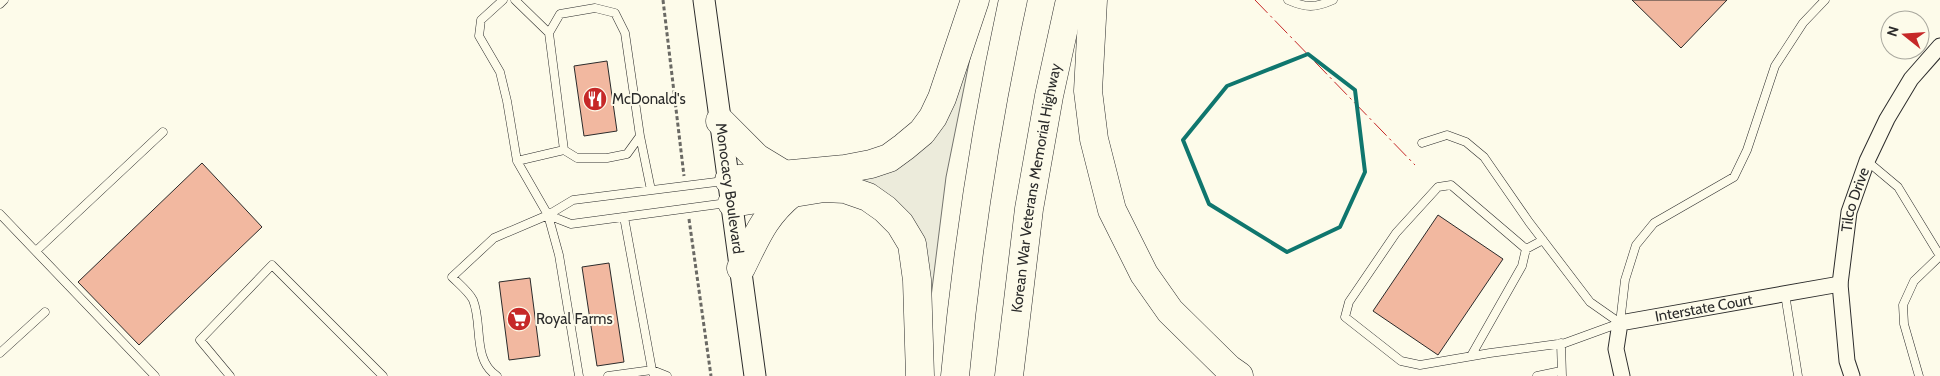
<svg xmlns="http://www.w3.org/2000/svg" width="1940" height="376" viewBox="0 0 1940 376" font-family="Cabin,sans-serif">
	<rect width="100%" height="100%" fill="#fdfbea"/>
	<path fill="#ecebdb" stroke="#74746e" d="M976,28L946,177L927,329V279L857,180L885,169Z"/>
	<path fill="#f2b8a0" stroke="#2b2b2b" d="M1632,0H1727L1681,48Z
		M607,61L617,131L584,136L574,66Z
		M202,163L262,227L139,345L78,282Z
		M1438,215L1503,259L1438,355L1373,311Z
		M609,263L624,362L597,366L582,267Z
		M530,278L540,356L509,360L499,282Z"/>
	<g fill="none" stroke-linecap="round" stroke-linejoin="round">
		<g stroke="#2b2b2b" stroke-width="9">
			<path id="service" d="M503,0L481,20L479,36L500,72L507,101L517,161L548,215L559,255L579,376
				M515,0L549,33L564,150L577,158H607L627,154L640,136L625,33L615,13L595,8L560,14L549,33
				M1288,0C1306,8 1315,8 1333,0
				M0,4L4,0
				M640,136L651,190
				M1422,143L1447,135L1466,142L1484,157L1529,222L1590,302L1620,323
				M517,161L564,150
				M1867,161L1898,187L1940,256
				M0,214L155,376
				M548,215L571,224L727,203
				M624,217L652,370L667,376
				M1526,249L1543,240
				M36,251L163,132
				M1785,294L1798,376
				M1620,323L1625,280L1636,245L1654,223L1734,177L1747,150L1775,66L1803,23L1825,0
				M1561,343L1562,376
				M0,353L45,312
				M1471,356L1522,266L1526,249L1451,185L1438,187L1396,233L1349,302L1345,317L1401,361L1420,365L1490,353L1565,343L1620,323
				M230,376L200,340L272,265L383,376
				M497,376C472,360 483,324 473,300C469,292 459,284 452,277L494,238L548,215L573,200L724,181
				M608,376L652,370L653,373
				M1537,376L1561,371
				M1919,376L1904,324L1903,305L1914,281L1940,256"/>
		</g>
		<g stroke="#2b2b2b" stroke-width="17">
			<g id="minor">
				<path id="s1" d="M1622,376L1616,349L1620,323L1840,284"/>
				<path id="s2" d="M1852,376L1847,361L1840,284L1849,212L1867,161L1887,119L1911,79L1940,46"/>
			</g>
		</g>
		<g stroke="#2b2b2b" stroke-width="23">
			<g id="secondary">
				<path id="s3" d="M704,0L755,376"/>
			</g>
		</g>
		<g stroke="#2b2b2b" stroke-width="29">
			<g id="motorway">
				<path d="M1093,0L1088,91L1094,139L1112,210L1144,274L1170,311L1229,369L1239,376"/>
				<path d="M720,121L757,158L785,175"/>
				<path d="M729,180L845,169L871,164L889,158L904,147L922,132L933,117L942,98L975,0"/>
				<path d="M732,203L824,188L845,189L868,197L885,209L900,224L912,244L917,280L920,376"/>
				<path d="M741,268C757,236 764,216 792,193"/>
				<path d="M955,376C967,249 986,124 1013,0"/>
				<path id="s4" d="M1009,376L1029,209L1049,96L1070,0"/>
			</g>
		</g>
		<path stroke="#6a6964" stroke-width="3" stroke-dasharray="4 2.5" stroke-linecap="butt" d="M663,0L684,176
			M689,219L711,376"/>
		<use href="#service" stroke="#fdfbea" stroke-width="8"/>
		<use href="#minor" stroke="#fdfbea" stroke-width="15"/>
		<use href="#secondary" stroke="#fdfbea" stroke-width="21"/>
		<use href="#motorway" stroke="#fdfbea" stroke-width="28"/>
		<path stroke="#c62828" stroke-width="1" stroke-dasharray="18 4 2.5 4" stroke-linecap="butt" d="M1255,0L1415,165"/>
	</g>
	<path fill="none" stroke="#0f766e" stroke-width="4" stroke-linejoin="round" d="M1308,54L1355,90L1365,172L1340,227L1287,252L1209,204L1183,140L1227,86Z"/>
	<defs>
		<g id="restaurant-disc" transform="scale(1.25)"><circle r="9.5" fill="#c62828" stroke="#fdfbea"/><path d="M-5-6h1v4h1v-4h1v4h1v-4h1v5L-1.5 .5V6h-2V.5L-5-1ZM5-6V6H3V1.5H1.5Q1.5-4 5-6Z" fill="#fff"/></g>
		<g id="supermarket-disc" transform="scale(1.25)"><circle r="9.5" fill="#c62828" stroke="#fdfbea"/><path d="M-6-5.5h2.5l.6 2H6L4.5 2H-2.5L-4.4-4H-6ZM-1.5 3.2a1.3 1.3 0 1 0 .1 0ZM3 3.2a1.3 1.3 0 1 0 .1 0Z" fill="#fff"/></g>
	</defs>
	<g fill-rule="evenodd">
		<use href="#restaurant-disc" x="595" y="99"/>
		<use href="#supermarket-disc" x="519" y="319"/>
	</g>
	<g text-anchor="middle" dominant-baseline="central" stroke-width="4" stroke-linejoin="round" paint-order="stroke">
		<g font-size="15" fill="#2b2b2b" stroke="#fdfbea" text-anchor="start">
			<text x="612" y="99">McDonald's</text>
			<text x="536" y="319">Royal Farms</text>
		</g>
		<g font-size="15" fill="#2b2b2b" stroke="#fdfbea">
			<text stroke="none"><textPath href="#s4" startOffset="190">Korean War Veterans Memorial Highway</textPath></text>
			<text stroke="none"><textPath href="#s3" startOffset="190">Monocacy Boulevard</textPath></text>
			<text stroke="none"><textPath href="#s2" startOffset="179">Tilco Drive</textPath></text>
			<text stroke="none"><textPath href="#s1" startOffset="139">Interstate Court</textPath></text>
		</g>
	</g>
	<g transform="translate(1905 35) rotate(287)"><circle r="24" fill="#fdfbea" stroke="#a9a89e"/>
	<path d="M0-4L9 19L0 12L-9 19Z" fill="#c62828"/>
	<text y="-8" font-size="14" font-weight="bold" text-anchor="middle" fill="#2b2b2b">N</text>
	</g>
</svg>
